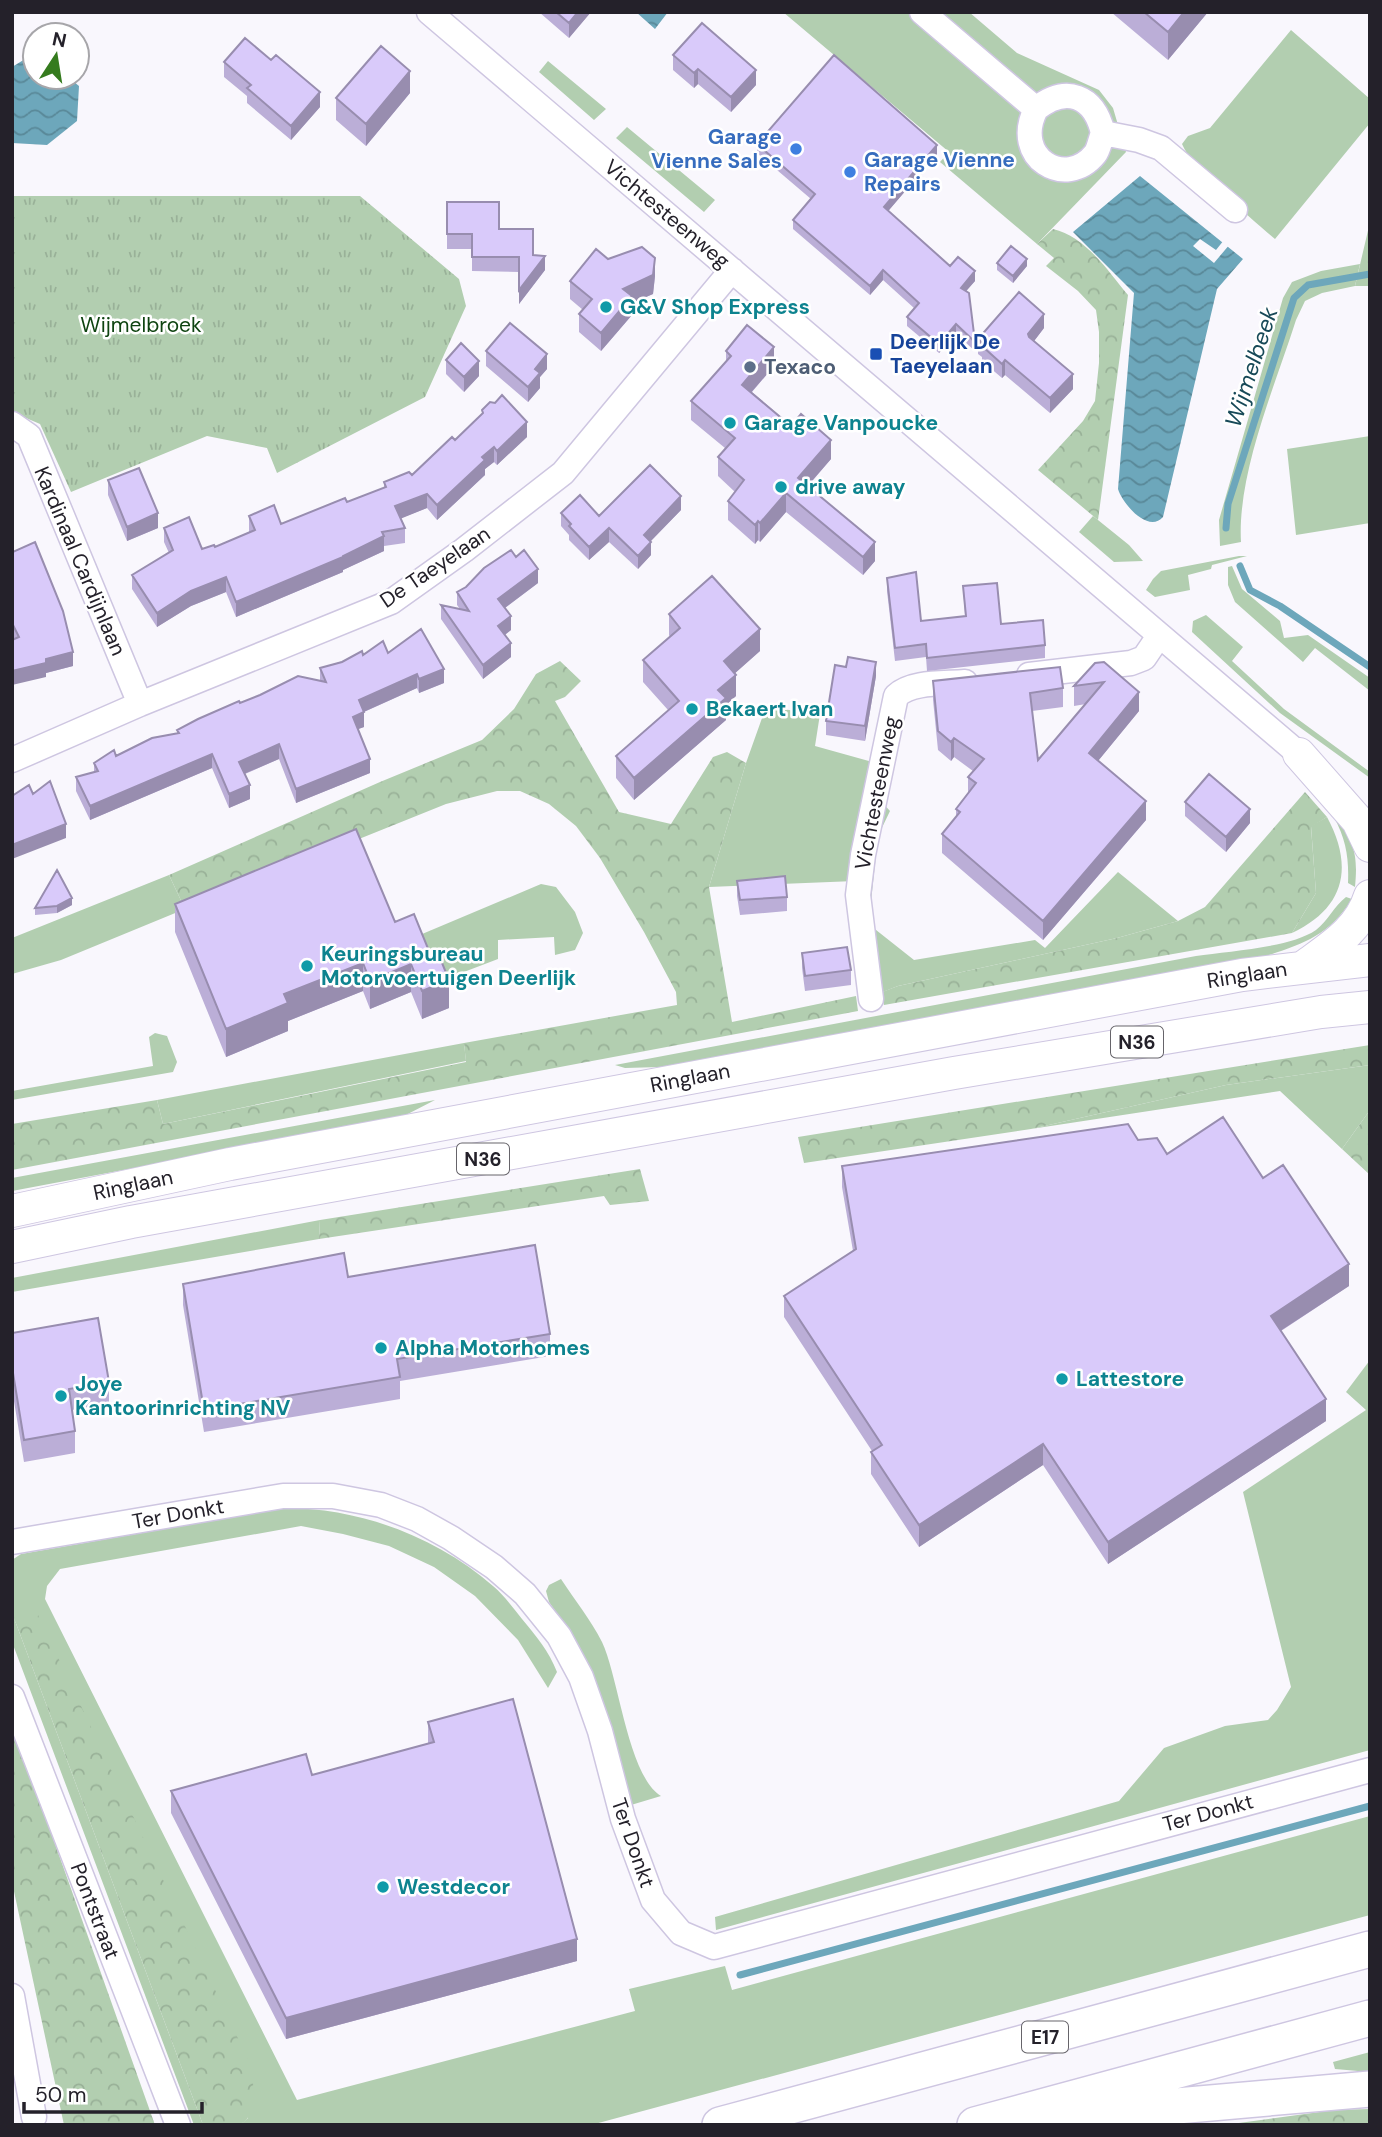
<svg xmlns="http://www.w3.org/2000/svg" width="1382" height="2137" viewBox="0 0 1382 2137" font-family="'DM Sans',sans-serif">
	<defs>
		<pattern id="forest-crowns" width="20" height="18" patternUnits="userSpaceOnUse" patternTransform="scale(1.75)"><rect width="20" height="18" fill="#b2ceb0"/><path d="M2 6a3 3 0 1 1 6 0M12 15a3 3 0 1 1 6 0" fill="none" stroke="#99b198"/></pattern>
		<pattern id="park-tufts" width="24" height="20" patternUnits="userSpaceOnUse" patternTransform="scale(1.75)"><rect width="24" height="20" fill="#b2ceb0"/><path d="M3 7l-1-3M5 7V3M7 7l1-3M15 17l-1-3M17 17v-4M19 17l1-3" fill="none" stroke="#99b198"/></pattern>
		<pattern id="water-waves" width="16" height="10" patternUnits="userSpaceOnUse" patternTransform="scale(1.75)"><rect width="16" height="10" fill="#6da7bb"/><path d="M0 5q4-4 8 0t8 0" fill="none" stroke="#598898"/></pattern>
	</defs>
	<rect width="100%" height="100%" fill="#f9f7fd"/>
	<path fill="#b2ceb0" d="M783,12H969L1017,53L1099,90L1113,108L1126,152L1037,244L940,162L949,152Z
		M1291,30L1370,99V123L1275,239C1250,217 1194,172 1182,144L1188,136L1210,128Z
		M548,61L606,109L594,120L539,72Z
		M627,127L715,200L704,212L616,138Z
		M1360,264L1355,286L1322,293L1305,301L1296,320C1275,386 1237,474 1241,542L1220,546L1219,520L1283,298L1292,282L1321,271Z
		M1370,436V523L1296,535L1287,449Z
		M1093,516L1129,545L1143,561L1114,562L1079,532Z
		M1239,556H1247L1212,565L1211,569L1188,575L1190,590L1155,597L1146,590L1153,579L1161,571Z
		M1232,566L1242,589L1280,621L1284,638L1308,635L1370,678V691L1315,648L1303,662L1235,602L1228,585V567Z
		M1206,615L1243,647L1232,661L1284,709L1370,772V778L1280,713L1192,632L1193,621Z
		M766,707L820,714L815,746L876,763L855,881L709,887L746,763Z
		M878,798L890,811L878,836L870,911L871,926L914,960L1035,940L1045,948L1118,872L1178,921L1117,938L898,986L875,995L864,914Z
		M1327,817C1354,867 1345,908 1292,933L1316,893L1311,826Z
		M1334,817C1355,841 1358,856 1355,887L1348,883C1349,857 1346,840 1334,817Z
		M169,875L185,909L61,960L12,974V938Z
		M541,884L556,887L575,912L583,933L575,950L555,955L554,937L498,940V959L435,983L415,937Z
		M1346,897L1352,899C1327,939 1300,944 1258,959L660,1067L625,1068L615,1065L1196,956C1228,951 1290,948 1316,930C1328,921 1334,906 1346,897Z
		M155,1033L167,1036L177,1062L173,1072L12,1100V1091L153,1066L149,1037Z
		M464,1043L466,1061L163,1124L157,1100Z
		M1370,1065V1110L1342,1149L1280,1091L1031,1129L1226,1085Z
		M435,1100L400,1118L12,1191V1178Z
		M320,1220L319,1239L12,1292V1278Z
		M1370,1360V1750L716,1930L715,1917L1119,1801L1164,1748L1225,1726L1268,1720L1277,1710L1291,1687L1243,1492L1366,1410L1346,1392Z
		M285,1508C360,1508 437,1537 493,1586C504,1595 513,1608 522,1619C536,1636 549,1651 557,1672L548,1688L518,1640L475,1596L434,1567L389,1546L343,1534L301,1526L60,1569L47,1586L45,1599L297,2100L635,2011L629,1989L725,1966L732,1990L1370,1816V1915L591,2125H240L248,2118L14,1618L203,2125H194L12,1642V1560L21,1554Z
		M561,1579C574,1599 591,1620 602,1642C619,1678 628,1776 661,1796L631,1805L595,1689L578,1644L549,1602L546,1591L549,1585Z
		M1370,2052V2072L1335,2069L1333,2062Z"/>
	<path fill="url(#forest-crowns)" d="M1370,222V286H1355Z
		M1053,229C1085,236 1108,271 1128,295L1098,520L1038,470L1083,421L1095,401L1099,363V332L1096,310L1078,291L1046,266L1054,258L1037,244Z
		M560,661L581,681L565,697L555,701L619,812L671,824L713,757L727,752L746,763L709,887L732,1022L856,996L858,1011L12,1170V1124L157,1100L163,1124L466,1062L464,1043L677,1005L676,992L644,932L600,858L576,826L549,804L520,791H497L446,804L185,909L169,875L380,782L482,740L514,709L536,674Z
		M1305,792L1327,817L1311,827L1316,893L1292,933L884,1005L882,992L898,986L1117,938L1178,921L1205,907Z
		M1370,1045V1065L1226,1085L1031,1129L804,1163L798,1137Z
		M1370,1110V1175L1342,1149Z
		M640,1169L649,1201L610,1205L604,1196L319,1239L320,1220Z
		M22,1612L38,1615L252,2068C253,2083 258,2120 238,2125C227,2127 214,2125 203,2125L14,1618Z
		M12,1733L43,1810L155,2125H64L12,1882Z
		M1370,2109V2125H1224L1334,2110Z"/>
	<path fill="url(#park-tufts)" d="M12,196H360L459,279L466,306L425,397L277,473L267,448L207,436L71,492L40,424L12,412Z"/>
	<path fill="url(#water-waves)" d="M636,12H668L655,29Z
		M35,53V77H68L79,86L77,121L47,145L12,143V67Z
		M1140,176L1243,259L1217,289L1163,517C1148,534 1122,503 1118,489L1134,293L1073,232Z"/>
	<path fill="#f9f7fd" d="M1200,239L1216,250L1224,240L1230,244L1214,263L1193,246Z"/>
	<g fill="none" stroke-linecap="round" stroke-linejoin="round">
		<path stroke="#6da7bb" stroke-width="7" d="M1226,528L1228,504L1294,298L1308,285L1370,274
			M1240,566L1250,590L1280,606L1370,667
			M740,1975L1370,1806"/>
		<g stroke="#cec6e1" stroke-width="27">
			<path id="minor" d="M429,12L1299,754
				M922,12L1036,109C1011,158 1066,190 1095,154C1099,149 1100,140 1103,133L1139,140L1161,148L1235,210
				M1036,109C1066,85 1094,95 1103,133
				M12,424L29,436L140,704
				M1029,675L1131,663L1144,658L1159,636
				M12,760L140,704L391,602L464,550L563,473L732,270
				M871,999L858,895L863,855L896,696C912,681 944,684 965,682
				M12,1542L283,1496H333L381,1505L417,1519L451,1538L494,1567L525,1594L559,1636L581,1677L600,1731L623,1819L653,1900L681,1933L714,1947L1370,1770
				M12,1697L178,2125
				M12,1996L34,2117"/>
		</g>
		<g stroke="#cec6e1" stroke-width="34">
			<path id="major" d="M1299,754L1358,821L1370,846
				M1306,965C1332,946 1360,929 1370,896
				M12,1211L230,1164L1242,975L1370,960
				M12,1247L131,1222L954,1073L1321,1012L1370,1007"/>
		</g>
		<g stroke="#cec6e1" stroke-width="38">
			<path id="highway" d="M1053,2124L1154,2108L1370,2089
				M720,2125L1370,1949
				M975,2125L1370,2018"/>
		</g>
		<use href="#minor" stroke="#fff" stroke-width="24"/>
		<use href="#major" stroke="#fff" stroke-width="32"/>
		<use href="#highway" stroke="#fff" stroke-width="35"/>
	</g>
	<path fill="#bbaed7" d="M539,12H591L569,38Z
		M1111,12H1208L1168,60Z
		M673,55L756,85L731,112L698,84L694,88L673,70Z
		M224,62L320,107L291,140L247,103V96L224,77Z
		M410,93L366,146L336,120V98Z
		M757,144L937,154L888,211L950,266L975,281L966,291L975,342V351L956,334L939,353L907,326V317L914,308L883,280L870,295L793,229V220L811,199L757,153Z
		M447,202L499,229L533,255L545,270L519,304V272L472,271V249H447Z
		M608,259L655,276L653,294L632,303V315L601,351L579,332V314L583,310L570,299V281Z
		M997,263L1027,266L1013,283L997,270Z
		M1044,328L1034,341L1073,389L1050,413L1005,375L1002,378L982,361V357L978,354V339Z
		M486,351L547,369L540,377V388L528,402L486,366Z
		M726,351L774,366L752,392L831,459L808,486L875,561L863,575L786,512L760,542L758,540L755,544L728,520V501L735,492L718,476V457L725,448L691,420V401L726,362Z
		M446,360L479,376L464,392L446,374Z
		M527,437L497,465L494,462L485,469V475L437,520L427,508L401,518L405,528V543L384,546V551L343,570V572L236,617L226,592L191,606L157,627L132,589V575L169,553L164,542V528L202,549L215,547L249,532V516L281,524L347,502L384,488V482L412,475L455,440Z
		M108,480L158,528L127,541L108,495Z
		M681,510L651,541V555L638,569L609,542L589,560L569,540V535L561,526V513L599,516Z
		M12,549L73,666L46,673V677L12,637Z
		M887,578L921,621L965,616L963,586L1001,624L1045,645V658L927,671L926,657L895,661L887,591Z
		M538,583L505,608L511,630L505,635L511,657L483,679L441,619V605L460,609L457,605V592L466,587Z
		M669,614L760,651L735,673L736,696L726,705V720L634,800L616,778V756L668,710L643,682V660L670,637L669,635Z
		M388,653L444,683L419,693L417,688L364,712V727L358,729L370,773L296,803L279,759L245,774L250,799L229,808L212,768L90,820L76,791V777L94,772V763L177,734V730L240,703L320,681V668L363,655Z
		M1095,663L1139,711L1098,761L1146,820L1043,940L942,853V834L956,817V809L968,793V777L973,771L954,757L951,761L938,750L933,700V681L1063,688V707L1032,711L1038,760L1086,704L1074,706V686Z
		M876,676L865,741L826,735V721Z
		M1185,802L1250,823L1226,852L1185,816Z
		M737,881L787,897V911L740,915L737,896Z
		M175,904L395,922L449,1008L422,1019L411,992L370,1009L363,991L288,1021V1031L226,1057L175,932Z
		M72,905L57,913L35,915V908Z
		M802,953L851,970V985L805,991L802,968Z
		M1138,1140L1167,1154L1263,1178L1349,1286L1281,1331L1326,1421L1108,1564L1043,1465L919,1547L871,1474V1452L872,1451L784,1317V1296L853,1251L842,1187V1166Z
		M348,1277L550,1334V1356L400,1381V1399L204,1432L183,1305V1284Z
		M12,1333L109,1382V1404L72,1410L75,1431V1453L24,1462L12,1389Z
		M428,1722L577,1961L286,2039L171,1813V1791L312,1775L428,1744Z
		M12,2092L14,2103V2125H12Z"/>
	<path fill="#988daf" d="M578,12H591L569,38V23Z
		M1184,12H1208L1168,60V32Z
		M698,69V84L694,88V73Z
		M756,70V85L731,112V97Z
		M410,71V93L366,146V124Z
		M320,92V107L291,140V126Z
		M937,145V154L884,216V207Z
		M545,256V270L519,304V290Z
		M655,258V276L653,294L632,303V315L601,351V333L623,289Z
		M1027,259V266L1013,283V276Z
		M883,270V280L870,295V286Z
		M975,271V281L961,297V288Z
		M1044,314V328L1028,349V334Z
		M956,324V334L939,353V344Z
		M774,347V366L742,403V385Z
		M547,354V369L540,377V388L528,402V387L535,369Z
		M1005,360V375L1002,378V364Z
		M479,361V376L464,392V377Z
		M1073,374V389L1050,413V398Z
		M527,422V437L497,465V451Z
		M831,440V459L798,497V478Z
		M494,447V462L485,469V475L437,520V505L482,457Z
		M786,493V512L760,542V523Z
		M427,494V508L395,521V506Z
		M681,496V510L644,548V535Z
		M158,513V528L127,541V527Z
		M758,521V540L755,544V525Z
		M609,528V542L589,560V547Z
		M384,536V551L343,570V572L236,617V602Z
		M651,542V555L638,569V556Z
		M875,542V561L863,575V557Z
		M538,569V583L498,613V599Z
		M226,577V592L191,606L157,627V613L191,591Z
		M511,616V630L498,640V626Z
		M760,629V651L724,683V661Z
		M511,643V657L483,679V665Z
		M73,652V666L46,673V677L12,685V671L46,659Z
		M876,662V676L865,741V726Z
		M444,669V683L419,693V679Z
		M417,674V688L359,714V700Z
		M736,675V696L726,705V720L634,800V778L718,690Z
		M1139,692V711L1089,772V753Z
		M364,712V727L353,731V717Z
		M954,738V757L951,761V742Z
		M279,744V759L239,776V762Z
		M212,754V768L90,820V806Z
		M370,759V773L296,803V789Z
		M250,785V799L229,808V794Z
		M1146,801V820L1043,940V921Z
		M1250,809V823L1226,852V837Z
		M66,824V838L12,859V845Z
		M72,898V905L57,913V906Z
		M363,963V991L288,1021V1031L226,1057V1029L284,994Z
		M411,964V992L370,1009V981Z
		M449,980V1008L422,1019V991Z
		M1349,1264V1286L1271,1337V1316Z
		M1326,1399V1421L1108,1564V1542Z
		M1043,1444V1465L919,1547V1525Z
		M577,1939V1961L286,2039V2018Z"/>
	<path fill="#d9cafa" stroke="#988daf" stroke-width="2" d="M556,12H578L569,23Z
		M1144,12H1184L1168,32Z
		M702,23L756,70L731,97L698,69L694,73L673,55Z
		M245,38L271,60L276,55L320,92L291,126L247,88L251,85L224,62Z
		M381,46L410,71L366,124L336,98Z
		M834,55L937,145L884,207L950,266L958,257L975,271L961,288L969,293L975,342L956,324L939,344L907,317L919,303L883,270L870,286L793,220L815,194L757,144Z
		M447,202H499V229H533V255L545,256L519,290V257H472V234H447Z
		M1011,246L1027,259L1013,276L997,263Z
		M642,247L655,258L653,275L623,289L632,296L601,333L579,314L592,299L570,281L596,249L608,259Z
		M1019,292L1044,314L1028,334L1029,337L1073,374L1050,398L1005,360L1002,364L982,346L983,344L978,339Z
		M510,323L547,354L535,369L540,373L528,387L486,351Z
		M747,325L774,347L742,385L791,426L801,414L831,440L798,478L875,542L863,557L786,493L760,523L758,521L755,525L728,501L744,480L718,457L735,438L691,401L731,356L726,351Z
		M461,343L479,361L464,377L446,360Z
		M502,395L527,422L497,451L494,447L482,457L485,460L437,505L427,494L395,506L405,528L382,532L384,536L343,556V557L236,602L226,577L191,591L157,613L132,575L173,550L164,528L189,517L202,549L214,545L215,547L255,530L249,516L274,505L281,524L345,498L347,502L386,487L384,482L409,472L412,475L452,437L455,440L483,413L482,410L490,402L495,403Z
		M650,465L681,496L644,535L651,542L638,556L609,528L589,547L569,526L571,524L561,513L580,495L599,516Z
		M139,468L158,513L127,527L108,480Z
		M35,542L63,611L73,652L46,659V663L12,671V640L19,637L12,623V549L13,552Z
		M511,550L516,557L524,550L538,569L498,599L511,616L498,626L511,643L483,665L441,605L469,611L457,592L466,587L484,568Z
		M916,572L921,621L966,616L963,586L997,583L1001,624L1043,620L1045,645L927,658L926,644L895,648L887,578Z
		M712,576L760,629L724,661L736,675L718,690L726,698L634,778L616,756L679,701L643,660L680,628L669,614Z
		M421,629L444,669L419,679L417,674L359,700L364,712L353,717L370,759L296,789L279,744L239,762L250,785L229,794L212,754L90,806L76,777L98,771L94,763L114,750L116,756L152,738L179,733L177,730L198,719L239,701L240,703L260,695L298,676L326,682L320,668L342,662L362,651L363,655L383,641L388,653Z
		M848,657L876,662L865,726L826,721L835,665L846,667Z
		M1104,662L1139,692L1089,753L1146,801L1043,921L942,834L960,812L956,809L976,783L968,777L984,759L954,738L951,742L938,731L933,681L1060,667L1063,688L1030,693L1038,760L1104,682L1074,686L1095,663Z
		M1209,774L1250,809L1226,837L1185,802Z
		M50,781L66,824L12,845V796L29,785L33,794Z
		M356,829L395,922L414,914L431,956L438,953L449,980L422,991L411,964L370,981L363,963L284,994L288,1003L226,1029L175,904Z
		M57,870L72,898L57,906L35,908Z
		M785,876L787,897L740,900L737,881Z
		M847,947L851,970L805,976L802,953Z
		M1223,1117L1263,1178L1283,1165L1349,1264L1271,1316L1326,1399L1108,1542L1043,1444L919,1525L871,1452L882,1445L784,1296L856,1249L842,1166L1128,1124L1138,1140L1157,1138L1167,1154Z
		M535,1245L550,1334L397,1359L400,1377L204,1410L183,1284L344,1253L348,1277Z
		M98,1318L109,1382L69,1389L75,1431L24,1440L12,1367V1333Z
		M513,1699L577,1939L286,2018L171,1791L306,1754L312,1775L434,1742L428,1722Z"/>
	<g fill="#3f7fe0" stroke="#fff" stroke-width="2.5">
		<circle cx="796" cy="149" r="7"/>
		<circle cx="850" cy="172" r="7"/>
	</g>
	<g fill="#0f9aa8" stroke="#fff" stroke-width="2.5">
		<circle cx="606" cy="307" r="7"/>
		<circle cx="730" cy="423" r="7"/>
		<circle cx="781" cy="487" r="7"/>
		<circle cx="692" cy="709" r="7"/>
		<circle cx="307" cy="966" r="7"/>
		<circle cx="381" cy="1348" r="7"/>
		<circle cx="1062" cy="1379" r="7"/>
		<circle cx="61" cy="1396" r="7"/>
		<circle cx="383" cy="1887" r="7"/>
	</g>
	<rect fill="#1a4fb4" stroke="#fff" stroke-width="2.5" x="869" y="347" width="14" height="14" rx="3.5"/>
	<circle fill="#5c6f8a" stroke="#fff" stroke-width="2.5" cx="750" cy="367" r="7"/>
	<g text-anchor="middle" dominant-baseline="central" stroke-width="5" stroke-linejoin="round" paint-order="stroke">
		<g fill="#fff" stroke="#66646a" stroke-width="2">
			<rect x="1111" y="1026.5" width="52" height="31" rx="5"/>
			<rect x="457" y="1143.5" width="52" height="31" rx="5"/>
			<rect x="1022" y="2021.5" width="46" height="31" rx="5"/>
		</g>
		<g font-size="19" font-weight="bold" fill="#24212a">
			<text x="1137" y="1042">N36</text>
			<text x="483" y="1159">N36</text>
			<text x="1045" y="2037">E17</text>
		</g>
		<g font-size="21" font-weight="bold" fill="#366cbe" stroke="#fff" text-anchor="end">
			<text x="782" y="137">Garage<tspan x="782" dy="24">Vienne Sales</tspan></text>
			<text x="864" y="160" text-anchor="start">Garage Vienne<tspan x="864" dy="24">Repairs</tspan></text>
		</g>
		<g font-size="21" fill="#24212a" stroke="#fff">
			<text transform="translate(667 214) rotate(40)">Vichtesteenweg</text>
			<text transform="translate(80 561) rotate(67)">Kardinaal Cardijnlaan</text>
			<text transform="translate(435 567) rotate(-34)">De Taeyelaan</text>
			<text transform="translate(877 793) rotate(-79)">Vichtesteenweg</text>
			<text transform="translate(1247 975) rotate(-9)">Ringlaan</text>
			<text transform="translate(690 1078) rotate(-11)">Ringlaan</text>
			<text transform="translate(133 1185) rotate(-12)">Ringlaan</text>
			<text transform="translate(178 1514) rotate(-10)">Ter Donkt</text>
			<text transform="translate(1208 1813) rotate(-15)">Ter Donkt</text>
			<text transform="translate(633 1843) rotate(71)">Ter Donkt</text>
			<text transform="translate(95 1911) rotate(69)">Pontstraat</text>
		</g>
		<g font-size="21" font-weight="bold" fill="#0d838f" stroke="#fff" text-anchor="start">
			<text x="620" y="307">G&amp;V Shop Express</text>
			<text x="744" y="423">Garage Vanpoucke</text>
			<text x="795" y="487">drive away</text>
			<text x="706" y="709">Bekaert Ivan</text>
			<text x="321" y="954">Keuringsbureau<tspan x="321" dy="24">Motorvoertuigen Deerlijk</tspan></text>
			<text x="395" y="1348">Alpha Motorhomes</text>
			<text x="1076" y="1379">Lattestore</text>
			<text x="75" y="1384">Joye<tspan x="75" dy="24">Kantoorinrichting NV</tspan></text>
			<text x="397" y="1887">Westdecor</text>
		</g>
		<g font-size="21" fill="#0f4411" stroke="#fff">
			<text x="141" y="325">Wijmelbroek</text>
		</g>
		<g font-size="21" font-weight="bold" fill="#164399" stroke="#fff" text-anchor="start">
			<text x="890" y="342">Deerlijk De<tspan x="890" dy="24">Taeyelaan</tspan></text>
		</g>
		<g font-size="21" font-weight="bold" fill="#4e5e75" stroke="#fff" text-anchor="start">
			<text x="764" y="367">Texaco</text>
		</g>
		<g font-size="23" font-style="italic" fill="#174958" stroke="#fff">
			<text transform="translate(1251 367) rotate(-72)">Wijmelbeek</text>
		</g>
	</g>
	<rect width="1382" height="2137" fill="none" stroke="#24212a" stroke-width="28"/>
	<g transform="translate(56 56) rotate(12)"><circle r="33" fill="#ffffff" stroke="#a7a6aa" stroke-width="2"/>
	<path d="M0-5L12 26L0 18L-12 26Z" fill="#357b1e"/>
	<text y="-10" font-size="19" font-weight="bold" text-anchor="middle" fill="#24212a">N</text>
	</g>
	<path d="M24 2102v10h178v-10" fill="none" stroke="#24212a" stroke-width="3.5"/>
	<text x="35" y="2102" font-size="21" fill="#24212a" stroke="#ffffff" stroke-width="5" paint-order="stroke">50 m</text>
</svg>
